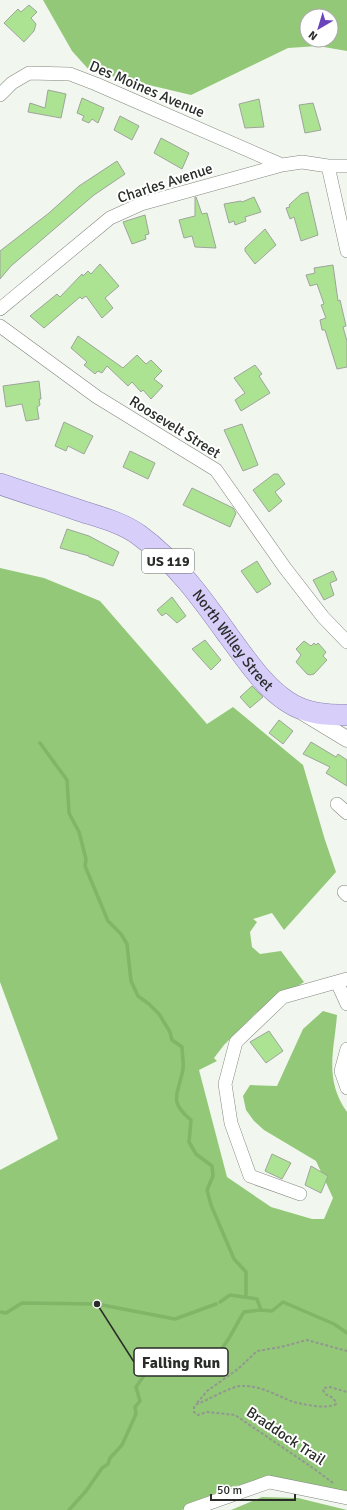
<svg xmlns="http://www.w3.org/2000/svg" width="347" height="1510" viewBox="0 0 347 1510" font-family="Signika,sans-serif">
	<rect width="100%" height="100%" fill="#f1f7ee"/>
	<path fill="#93c879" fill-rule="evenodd" d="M43,0H347V51L318,46L288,48L191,95L90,71L72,51ZM307,16H331V40H307Z
		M0,568L44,578L100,601L207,724L233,707L303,765L325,840L336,872L284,930L272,913L253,919L257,922L250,932L252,947L260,954L281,951L304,982L256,1013L224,1045L214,1058L217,1061L199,1070L227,1177L271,1207L312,1219H324L333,1198L316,1161L264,1130L254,1121L246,1110L243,1096L250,1085L277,1086L303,1029L323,1011L337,1015C334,1052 324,1079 347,1112V1494L277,1477L226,1488L182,1510H0V1170L58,1139L0,982Z
		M262,1497L298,1498L347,1510H231Z"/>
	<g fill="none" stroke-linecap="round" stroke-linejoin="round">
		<path stroke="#81b567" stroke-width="3.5" d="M40,743L67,780L69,813L79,832L86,859L85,866L108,921L121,934L127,944L131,981L138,996L149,1004L159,1014L170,1032L172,1040L182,1047C182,1054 184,1063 183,1069C179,1093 167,1101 191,1120L189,1142L196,1154L212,1166L213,1176L207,1190L211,1205L234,1259L246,1272V1297
			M220,1302L230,1295L257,1299L261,1310L272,1311L283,1302L334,1324L347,1333
			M0,1312L6,1313L22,1303L97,1304L175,1319L216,1304
			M69,1510L86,1491L102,1468L108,1464L110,1458L122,1445L136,1414L135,1407L140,1401L136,1387L151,1366L168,1351H175L189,1366C223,1362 228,1337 244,1312L261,1310"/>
	</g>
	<path fill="#ace392" stroke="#9ea49b" d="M29,5L37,12L31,18L36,24L34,31L24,42L4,23L18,9L21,12Z
		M48,90L66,94L61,118L28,112L30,103L45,108Z
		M82,98L104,108L98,123L92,119L89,123L82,120L84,116L77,113Z
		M259,99L264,127L245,128L239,104Z
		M313,103L321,130L305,133L299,105Z
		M120,116L139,126L132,140L114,130Z
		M161,138L189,153L182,169L154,153Z
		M117,161L125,174L94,195L11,266L0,279V251L49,213L79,186Z
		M308,192L318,235L301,241L294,217L290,219L286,208L290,207L289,205L301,194Z
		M195,197H196L202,214L207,213L216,248L195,247L192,236L184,238L179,220L195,216Z
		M254,197L261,212L245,217L246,221L235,225L234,221L229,223L224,204L241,201L242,202Z
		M145,215L149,234L145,235L146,239L132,244L123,222Z
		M265,229L276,245L255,264L245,251V248Z
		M100,264L119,286L105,298L113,308L102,318L86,296L82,299L80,297L44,328L30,316L57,294L60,297L82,274L83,276L88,271L91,274Z
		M333,265L338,301L340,300L346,326L343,327L347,341V367L337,369L325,330H322L320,320L326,318L321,305L324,304L317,284L310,286L306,275L315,273L314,268Z
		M78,336L123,368L137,355L146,364L151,360L162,371L154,379L163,386L151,399L143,390L141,392L132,382L128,386L107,366L102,373L98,371L95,374L84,365L87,362L71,348Z
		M255,365L262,374L259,376L270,393L241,411L235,400L245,393L234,378Z
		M39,381L41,399H39L40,405L37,407L39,419L26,421L22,404L6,407L3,386Z
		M64,422L93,436L84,454L68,446L66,451L55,446Z
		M242,424L258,465L243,471L224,430Z
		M130,451L155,463L148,479L123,467Z
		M274,474H278L285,484L275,492L282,501L269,512L253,490Z
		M192,488L233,508L236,513L230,527L183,505Z
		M67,529L89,536L119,552L113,566L89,557V556L60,548Z
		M257,561L271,584L257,593L241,571Z
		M333,571L337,580L330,583L334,595L324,600L313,580Z
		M172,597L186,616L177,623L166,613L162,616L157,610Z
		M205,640L221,660L211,670L192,649Z
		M304,641L311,646L314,643L316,645L318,643L326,652L323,656L327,660L314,674L310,675L307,674L296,662L301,655L296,649Z
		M252,686L263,697L250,708L240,697Z
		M279,720L293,731L283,744L269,733Z
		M311,742L336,757L338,754L347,760V786L326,773L330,767L303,754Z
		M269,1031L283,1051L266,1063L250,1042Z
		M272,1154L291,1163L282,1179L265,1171Z
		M311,1166L328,1176L321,1193L305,1185Z"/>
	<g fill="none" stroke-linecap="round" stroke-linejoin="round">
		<g stroke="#80867e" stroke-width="14">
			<path id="minor" d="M0,95L12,83L29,73L70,74L96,84L282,165
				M328,166L347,251
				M0,309L110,218L141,204L282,165L302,162L328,166H347
				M0,326L97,397L216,470L285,568L323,617L347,642
				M337,804L347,813
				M344,892L347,895
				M337,982L347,1004
				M347,1049L341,1071L347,1088
				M300,1194L250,1176L231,1123L225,1084L236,1042L283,997L347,979
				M190,1510L269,1482L347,1498"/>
		</g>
		<g stroke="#80867e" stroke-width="17">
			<path id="tertiary" d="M304,713L347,739"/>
		</g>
		<g stroke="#8a80af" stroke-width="22">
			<g id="primary">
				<path id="s1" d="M0,484C26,493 52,501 78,510C99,517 121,522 139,535C175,561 203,600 228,635C246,659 263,686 288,702C306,714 327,715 347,715"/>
			</g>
		</g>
		<path stroke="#929790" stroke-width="2" stroke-dasharray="3 2" stroke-linecap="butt" d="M197,1403L207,1391L238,1369L257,1351L281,1347L307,1340L347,1351
			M333,1483L313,1468L235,1415L207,1412L198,1415L194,1412V1407L197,1404C208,1400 230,1387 240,1386C259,1385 274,1394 291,1401C300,1404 328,1410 336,1404C335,1398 330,1396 325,1394L323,1390L324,1388L330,1387L347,1392"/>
		<use href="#minor" stroke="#fff" stroke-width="13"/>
		<use href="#tertiary" stroke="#fff" stroke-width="16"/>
		<use href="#primary" stroke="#d7cefa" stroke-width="21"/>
	</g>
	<g text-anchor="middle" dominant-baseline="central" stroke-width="4" stroke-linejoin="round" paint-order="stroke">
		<rect fill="#fff" stroke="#6a6c69" stroke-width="1" x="142" y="549" width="52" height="24" rx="3"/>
		<g font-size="14" font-weight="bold" fill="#2a2d29">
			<text x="168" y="561">US 119</text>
		</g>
		<g font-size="15" fill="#2a2d29" stroke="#fff">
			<text transform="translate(147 89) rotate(23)">Des Moines Avenue</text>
			<text transform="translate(165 183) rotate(-18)">Charles Avenue</text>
			<text transform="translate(175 427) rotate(32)">Roosevelt Street</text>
			<text stroke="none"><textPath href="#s1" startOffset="290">North Willey Street</textPath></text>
			<text transform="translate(286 1436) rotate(34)">Braddock Trail</text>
		</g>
	</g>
	<path fill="none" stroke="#2a2d29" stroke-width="1.5" d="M97 1304L134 1362"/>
	<circle fill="#2a2d29" stroke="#fff" stroke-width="1.5" cx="97" cy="1304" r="4"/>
	<rect fill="#fff" stroke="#2a2d29" stroke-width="1.5" x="134" y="1348" width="94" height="28" rx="4"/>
	<g font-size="16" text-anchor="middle" font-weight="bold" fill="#2a2d29">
		<text x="181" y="1368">Falling Run</text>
	</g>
	<g transform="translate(319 28) rotate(218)"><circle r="19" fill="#ffffff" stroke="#aaaba9"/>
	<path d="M0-3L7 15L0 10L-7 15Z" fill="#6b43bc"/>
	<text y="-6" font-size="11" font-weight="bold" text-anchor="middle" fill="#2a2d29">N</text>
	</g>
	<path d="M211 1494v6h84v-6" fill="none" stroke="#2a2d29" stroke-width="2"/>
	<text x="217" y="1494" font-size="12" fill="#2a2d29" stroke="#ffffff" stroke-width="3" paint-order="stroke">50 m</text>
</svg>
